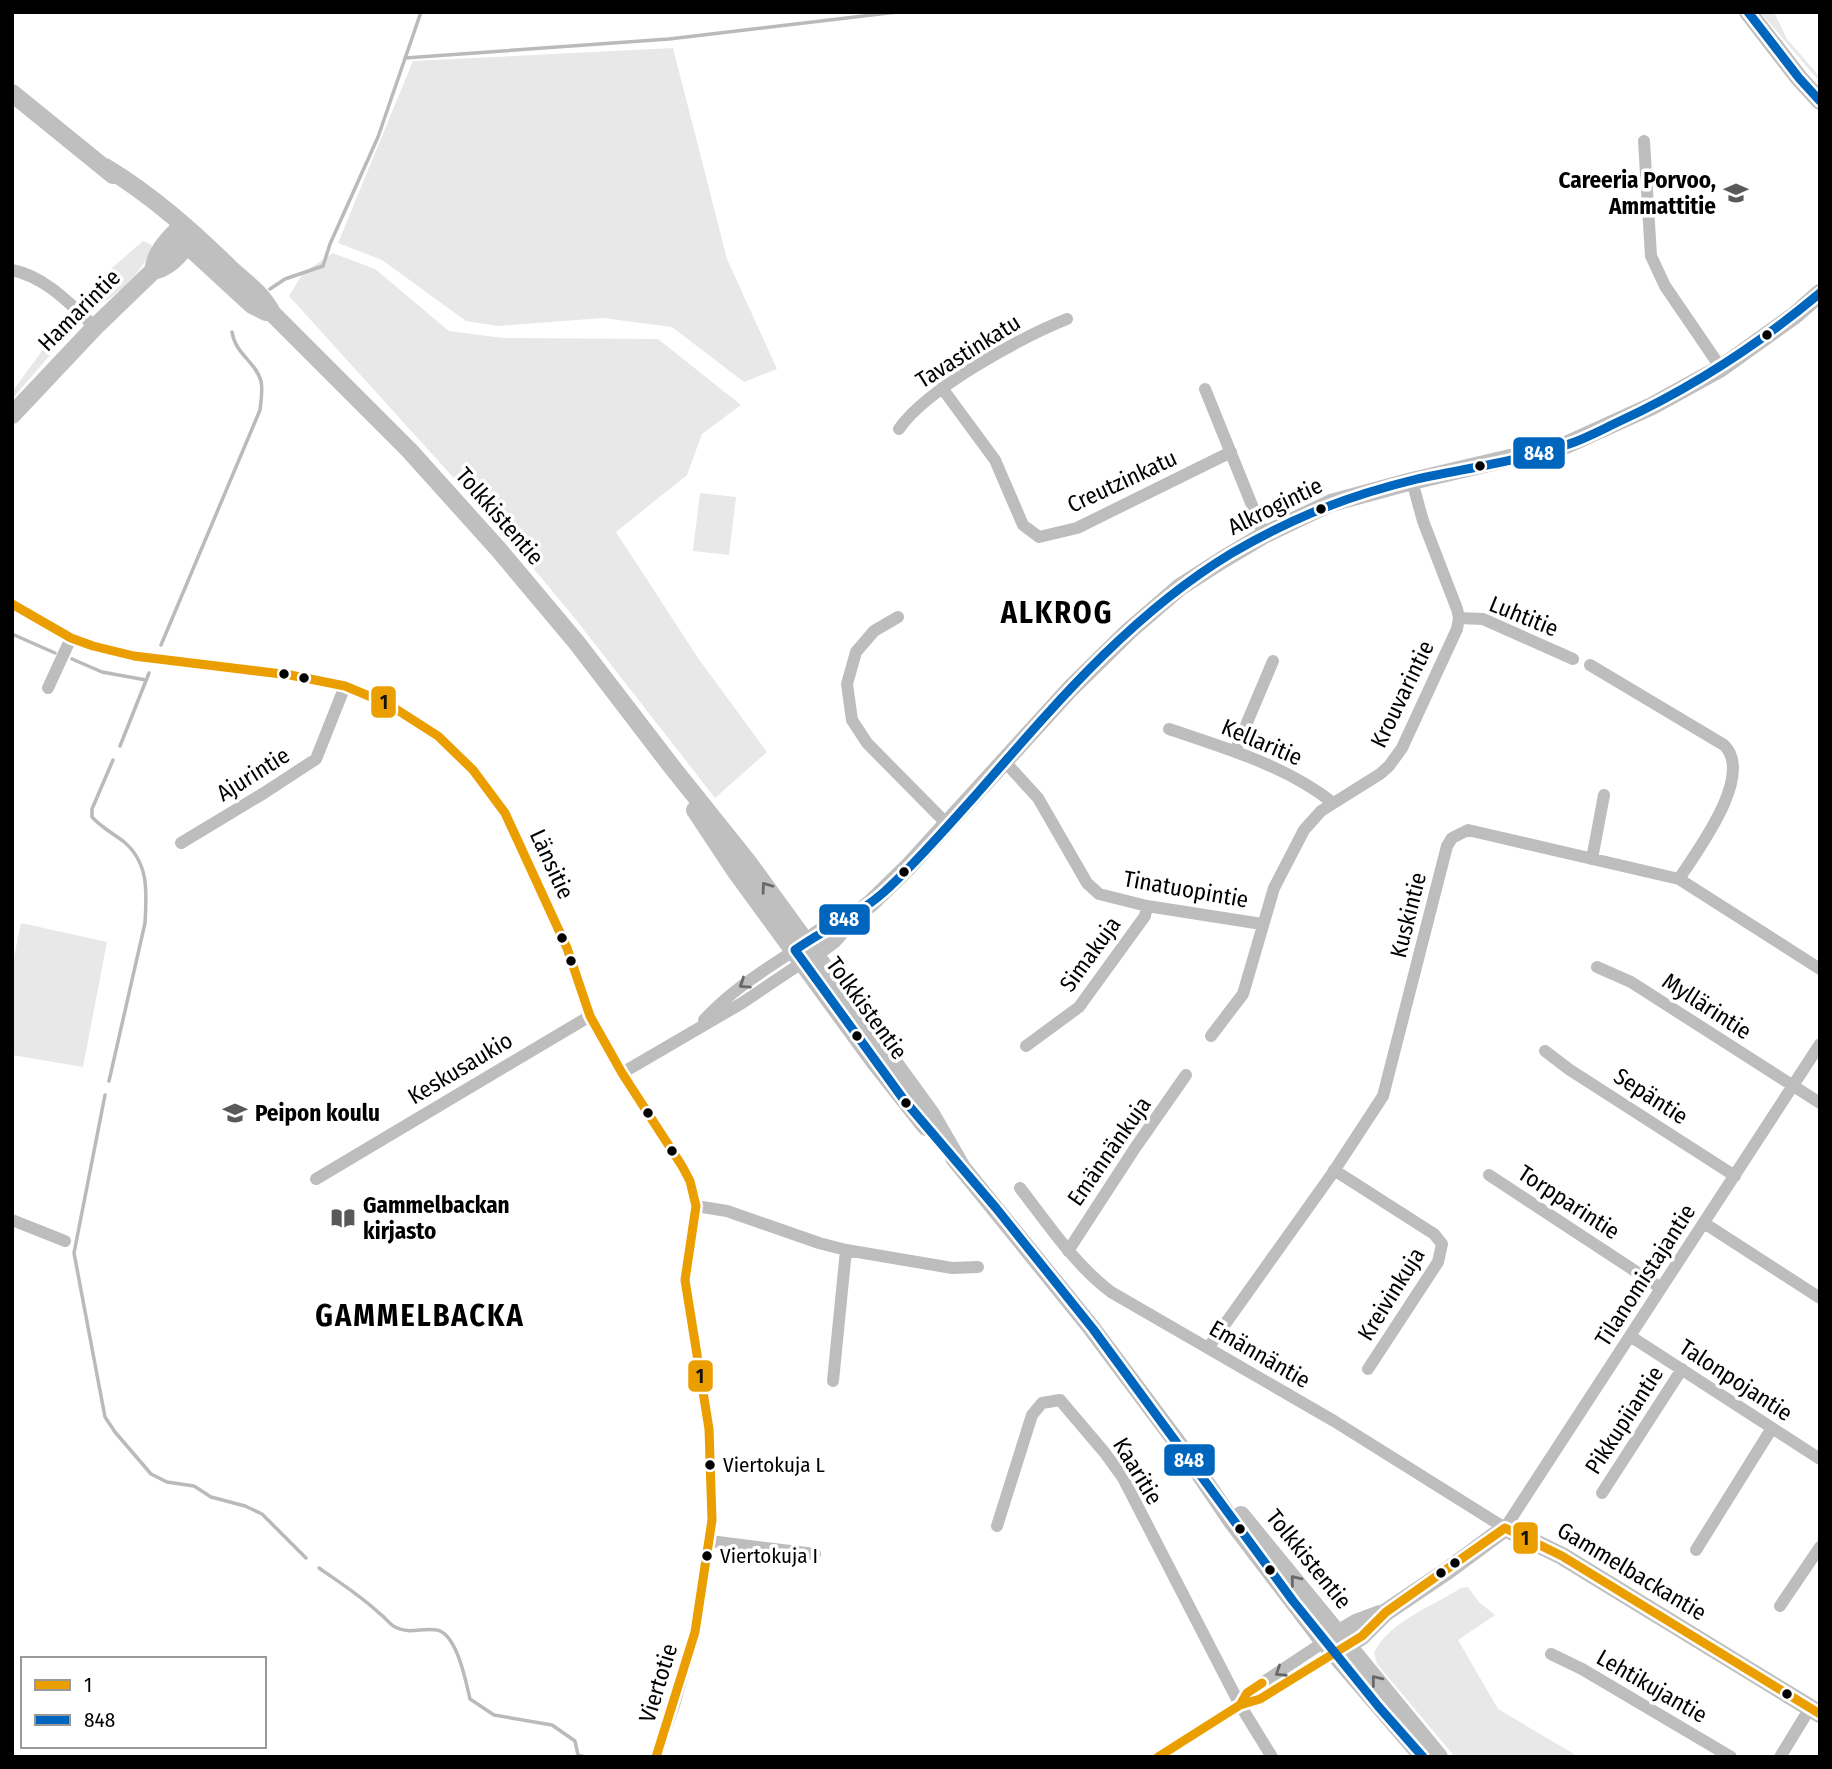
<svg xmlns="http://www.w3.org/2000/svg" width="1832" height="1769" viewBox="0 0 1832 1769" font-family="'Fira Sans Condensed',sans-serif">
	<rect width="100%" height="100%" fill="#fff"/>
	<path fill="#e8e8e8" d="M1760,12H1774L1787,39L1820,77V82Z
		M673,48L727,259L777,369L744,382L672,327L603,318L498,326L466,321L382,260L338,243L413,61Z
		M143,241L152,245C150,264 117,296 99,305L79,302L98,280Z
		M333,253L375,269L449,331L503,338L658,339L741,405L702,434L687,475L616,532L698,658L767,752L715,798L573,616L509,539L289,296L303,273Z
		M66,318L70,319L71,331L12,399V392Z
		M700,493L736,497L729,555L693,551Z
		M21,923L107,942L83,1067L12,1055V967Z
		M1468,1587L1479,1602L1495,1615L1458,1640L1498,1709L1579,1757H1455L1377,1664L1374,1653C1388,1622 1433,1606 1461,1588Z"/>
	<g fill="none" stroke-linecap="round" stroke-linejoin="round">
		<path stroke="#bababa" stroke-width="3.5" d="M405,58L669,39L897,12
			M270,289L285,279L323,266L330,244L378,137L421,12
			M12,634L55,653
			M161,645L260,410C261,401 263,390 261,381C256,362 235,354 232,332
			M72,659L102,672L146,680
			M120,746L149,673
			M109,1081L145,923C147,892 149,862 123,841C112,833 101,827 92,817V809L113,760
			M105,1095L74,1253L105,1417L115,1432L151,1474L167,1482L194,1486L211,1497L245,1506L262,1514L306,1558
			M319,1568C339,1582 361,1596 379,1613C385,1617 389,1624 395,1627C410,1635 422,1627 437,1630C457,1634 466,1682 470,1699L494,1715L552,1725L575,1741L578,1755L585,1757"/>
		<path stroke="#bdbdbd" stroke-width="12" d="M1644,141L1651,256L1665,286L1721,368
			M12,270C46,277 70,304 95,327
			M942,388L995,460L1023,525L1039,537L1077,528L1231,452
			M1205,389L1264,535
			M899,429C926,389 1022,337 1067,319
			M12,604L71,638L93,646L134,656L290,675L345,686L388,704L438,736L473,770L505,813L567,948L590,1016L622,1073L682,1166L690,1181L696,1206L685,1280L709,1429L712,1520L695,1632L674,1705L656,1757
			M898,617L874,631L856,652L847,684L852,720L867,743L948,825
			M1459,618L1483,619L1573,659
			M1590,665L1724,745C1755,775 1697,851 1679,879
			M48,688L71,638
			M1169,729C1225,748 1287,766 1333,803
			M1235,751L1273,661
			M1005,762L1038,798L1087,883L1099,894L1147,906L1262,924
			M181,843L264,793L316,759L345,686
			M1592,859L1604,795
			M1597,967L1631,982L1820,1103
			M704,1020C730,991 763,971 795,950
			M1211,1036L1243,994L1274,888L1304,830L1321,811L1380,774L1389,766L1402,748L1457,629L1459,618L1457,609L1423,521L1412,481
			M1026,1046L1079,1007L1145,916L1147,906
			M1545,1051L1570,1070L1735,1176
			M622,1073L742,1003L803,962
			M1334,1170L1434,1234L1442,1244L1438,1262L1368,1369
			M1489,1175L1661,1288
			M316,1179L590,1016
			M1020,1188C1048,1224 1074,1264 1111,1292L1334,1421L1505,1528L1820,1044
			M696,1206L727,1211L819,1243L846,1250L952,1268L978,1267
			M12,1220L65,1241
			M1704,1223L1820,1298
			M1068,1251L1135,1148L1186,1075
			M1630,1336L1820,1459
			M1208,1348L1332,1174L1383,1096L1447,846L1452,838L1468,830L1679,879L1820,969
			M833,1381L846,1250
			M1602,1493L1682,1369
			M997,1526L1032,1415L1042,1403L1060,1400L1105,1453L1123,1478L1240,1705L1272,1757
			M710,1541L815,1554
			M1696,1550L1772,1428
			M1780,1606L1820,1547
			M1551,1654L1582,1669L1731,1757
			M1240,1705L1260,1699L1333,1654
			M1158,1757L1240,1705L1247,1693L1324,1642
			M1780,1757L1810,1708"/>
		<path stroke="#bfbfbf" stroke-width="18" d="M1748,12L1799,78L1820,101
			M12,93L113,175
			M105,167C152,195 193,232 232,270C247,283 264,296 272,313L409,450L499,550L577,643L672,767L748,862L931,1114L961,1166
			M176,235L252,305L266,312
			M153,271C156,250 168,240 182,225
			M12,415L95,327L153,271C172,267 181,252 193,238
			M695,810L736,872L874,1061L926,1127
			M796,949L827,928L847,920
			M803,962L833,940L851,919L871,903L908,867L1070,689L1129,631L1180,587L1222,560L1264,535L1331,503L1412,481L1566,445L1652,406L1721,368L1795,315L1820,293
			M954,1158L1090,1326L1191,1461L1231,1520L1324,1642L1423,1757
			M1241,1515L1439,1757
			M1329,1639L1356,1623L1380,1614
			M1333,1654L1362,1636L1386,1612L1447,1571L1505,1528L1562,1556L1820,1714"/>
		<g stroke="#fff" stroke-width="14">
			<path id="bus-1" d="M12,604L71,638L93,646L134,656L290,675L345,686L388,704L438,736L473,770L505,813L567,948L590,1016L622,1073L682,1166L690,1181L696,1206L685,1280L709,1429L712,1520L695,1632L656,1757
				M1240,1705L1260,1699L1362,1636L1386,1612L1505,1528L1562,1556L1820,1714
				M1158,1757L1240,1705L1247,1693L1262,1683"/>
		</g>
		<g stroke="#fff" stroke-width="14">
			<path id="bus-2" d="M1748,12L1799,78L1820,101
				M1423,1757L1378,1706L1293,1601L1093,1329L996,1208L904,1100L795,950C824,929 857,916 884,892C916,863 945,829 974,797C1052,708 1129,615 1232,553C1294,517 1347,496 1417,479C1467,468 1520,461 1569,444C1587,438 1603,429 1620,421C1693,387 1758,345 1820,293"/>
		</g>
		<use href="#bus-1" stroke="#eb9e00" stroke-width="9"/>
		<use href="#bus-2" stroke="#0065bd" stroke-width="9"/>
	</g>
	<defs><path id="oneway-chevron" d="M-2-3.5L2.5 0L-2 3.5" fill="none" stroke-width="1.6" stroke-linecap="round" stroke-linejoin="round" transform="scale(1.75)"/></defs>
	<g stroke="#696969">
		<use href="#oneway-chevron" transform="translate(766 887) rotate(-126)"/>
		<use href="#oneway-chevron" transform="translate(1295 1580) rotate(-129)"/>
		<use href="#oneway-chevron" transform="translate(1376 1680) rotate(-129)"/>
	</g>
	<g stroke="#686868">
		<use href="#oneway-chevron" transform="translate(744 984) rotate(146)"/>
		<use href="#oneway-chevron" transform="translate(1280 1672) rotate(147)"/>
	</g>
	<defs>
		<g id="school-bare" transform="scale(1.89)"><path d="M0-5L7-2L0 1L-7-2ZM-4 1L0 2.5L4 1V4Q0 6-4 4Z" fill="#595959" stroke="#fff" stroke-width="2.5" paint-order="stroke"/></g>
		<g id="library-bare" transform="scale(1.89)"><path d="M-6-4Q-3-5.5-.7-3.5V5Q-3 3-6 4ZM6-4Q3-5.5 .7-3.5V5Q3 3 6 4Z" fill="#595959" stroke="#fff" stroke-width="2.5" paint-order="stroke"/></g>
	</defs>
	<g fill-rule="evenodd">
		<use href="#school-bare" x="1736" y="193"/>
		<use href="#school-bare" x="235" y="1113"/>
		<use href="#library-bare" x="343" y="1218"/>
	</g>
	<g fill="#000" stroke="#fff" stroke-width="2.5">
		<circle cx="1767" cy="335" r="6"/>
		<circle cx="1480" cy="466" r="6"/>
		<circle cx="1321" cy="509" r="6"/>
		<circle cx="284" cy="674" r="6"/>
		<circle cx="304" cy="678" r="6"/>
		<circle cx="904" cy="872" r="6"/>
		<circle cx="562" cy="938" r="6"/>
		<circle cx="571" cy="961" r="6"/>
		<circle cx="857" cy="1036" r="6"/>
		<circle cx="906" cy="1103" r="6"/>
		<circle cx="648" cy="1113" r="6"/>
		<circle cx="672" cy="1151" r="6"/>
		<circle cx="710" cy="1465" r="6"/>
		<circle cx="1240" cy="1529" r="6"/>
		<circle cx="707" cy="1556" r="6"/>
		<circle cx="1455" cy="1563" r="6"/>
		<circle cx="1270" cy="1570" r="6"/>
		<circle cx="1441" cy="1573" r="6"/>
		<circle cx="1787" cy="1694" r="6"/>
	</g>
	<g text-anchor="middle" dominant-baseline="central" stroke-width="7" stroke-linejoin="round" paint-order="stroke">
		<g font-size="21" fill="#000" stroke="#fff" text-anchor="start">
			<text x="723" y="1465">Viertokuja L</text>
			<text x="720" y="1556">Viertokuja I</text>
		</g>
		<g font-size="23" font-weight="bold" fill="#000" stroke="#fff" text-anchor="start">
			<text x="1716" y="180" text-anchor="end">Careeria Porvoo,<tspan x="1716" dy="26">Ammattitie</tspan></text>
			<text x="255" y="1113">Peipon koulu</text>
			<text x="363" y="1205">Gammelbackan<tspan x="363" dy="26">kirjasto</tspan></text>
		</g>
		<g font-size="23" fill="#000" stroke="#fff">
			<text transform="translate(79 310) rotate(-45)">Hamarintie</text>
			<text transform="translate(968 351) rotate(-32)">Tavastinkatu</text>
			<text transform="translate(1122 481) rotate(-25)">Creutzinkatu</text>
			<text transform="translate(1275 506) rotate(-26)">Alkrogintie</text>
			<text transform="translate(500 516) rotate(49)">Tolkkistentie</text>
			<text transform="translate(1524 616) rotate(22)">Luhtitie</text>
			<text transform="translate(1402 694) rotate(-64)">Krouvarintie</text>
			<text transform="translate(1262 742) rotate(23)">Kellaritie</text>
			<text transform="translate(253 774) rotate(-32)">Ajurintie</text>
			<text transform="translate(552 864) rotate(65)">Länsitie</text>
			<text transform="translate(1186 889) rotate(10)">Tinatuopintie</text>
			<text transform="translate(1408 915) rotate(-76)">Kuskintie</text>
			<text transform="translate(1090 954) rotate(-54)">Simakuja</text>
			<text transform="translate(1707 1006) rotate(33)">Myllärintie</text>
			<text transform="translate(867 1008) rotate(54)">Tolkkistentie</text>
			<text transform="translate(460 1068) rotate(-31)">Keskusaukio</text>
			<text transform="translate(1651 1096) rotate(33)">Sepäntie</text>
			<text transform="translate(1109 1151) rotate(-55)">Emännänkuja</text>
			<text transform="translate(1569 1202) rotate(33)">Torpparintie</text>
			<text transform="translate(1645 1275) rotate(-57)">Tilanomistajantie</text>
			<text transform="translate(1391 1294) rotate(-58)">Kreivinkuja</text>
			<text transform="translate(1260 1354) rotate(30)">Emännäntie</text>
			<text transform="translate(1736 1380) rotate(33)">Talonpojantie</text>
			<text transform="translate(1624 1420) rotate(-57)">Pikkupiiantie</text>
			<text transform="translate(1138 1471) rotate(59)">Kaaritie</text>
			<text transform="translate(1309 1559) rotate(51)">Tolkkistentie</text>
			<text transform="translate(1632 1571) rotate(31)">Gammelbackantie</text>
			<text transform="translate(658 1683) rotate(-73)">Viertotie</text>
			<text transform="translate(1652 1686) rotate(30)">Lehtikujantie</text>
		</g>
		<g font-size="30" font-weight="bold" letter-spacing="2" fill="#000" stroke="#fff">
			<text x="1057" y="613">ALKROG</text>
			<text x="420" y="1316">GAMMELBACKA</text>
		</g>
	</g>
	<g stroke="#fff" stroke-width="2.5">
		<rect x="1512" y="436" width="54" height="34" rx="7" fill="#0065bd"/>
		<rect x="370" y="685" width="27" height="34" rx="7" fill="#eb9e00"/>
		<rect x="818" y="903" width="53" height="33" rx="7" fill="#0065bd"/>
		<rect x="687" y="1359" width="27" height="34" rx="7" fill="#eb9e00"/>
		<rect x="1163" y="1443" width="53" height="34" rx="7" fill="#0065bd"/>
		<rect x="1512" y="1521" width="27" height="34" rx="7" fill="#eb9e00"/>
	</g>
	<g font-size="19" text-anchor="middle" font-weight="bold" fill="#fff">
		<text x="1539" y="460">848</text>
		<text x="844" y="926">848</text>
		<text x="1189" y="1467">848</text>
	</g>
	<g font-size="19" text-anchor="middle" font-weight="bold" fill="#111">
		<text x="384" y="709">1</text>
		<text x="700" y="1383">1</text>
		<text x="1525" y="1545">1</text>
	</g>
	<rect width="1832" height="1769" fill="none" stroke="#000000" stroke-width="28"/>
	<rect x="21" y="1657" width="245" height="91" fill="#ffffff" stroke="#999999" stroke-width="2"/>
	<rect x="35" y="1680" width="35" height="10" fill="#eb9e00" stroke="#999999" stroke-width="2"/>
	<text x="84" y="1692" font-size="21" fill="#000000">1</text>
	<rect x="35" y="1715" width="35" height="10" fill="#0065bd" stroke="#999999" stroke-width="2"/>
	<text x="84" y="1727" font-size="21" fill="#000000">848</text>
</svg>
